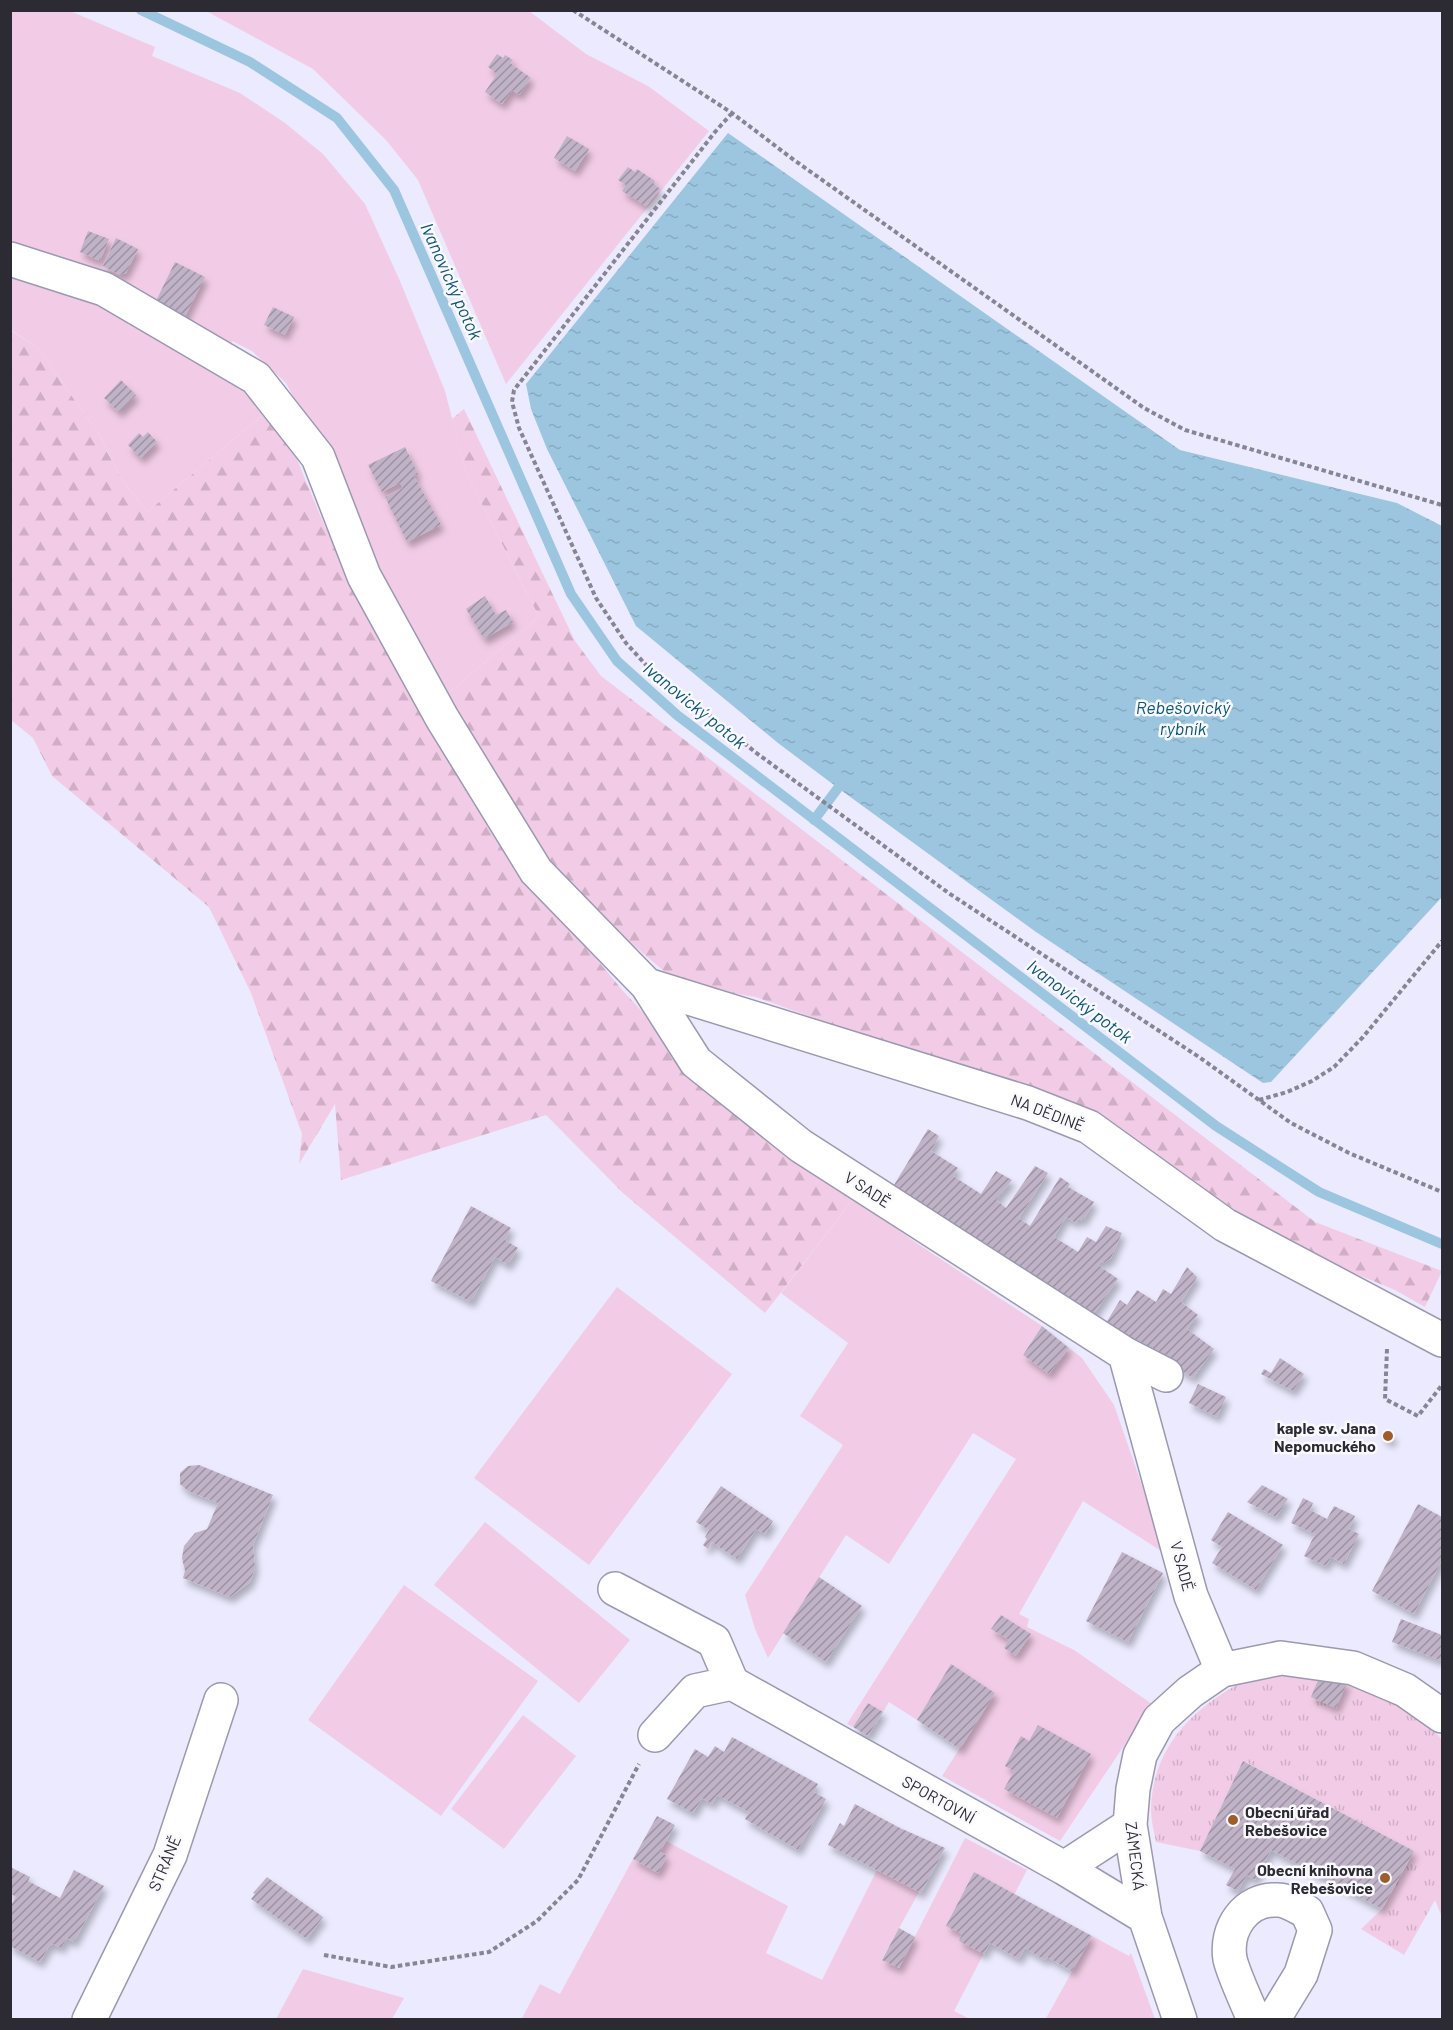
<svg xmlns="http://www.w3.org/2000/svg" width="1453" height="2030" viewBox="0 0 1453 2030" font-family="Barlow,sans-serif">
	<defs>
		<pattern id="grass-tufts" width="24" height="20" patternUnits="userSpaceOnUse" patternTransform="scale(1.5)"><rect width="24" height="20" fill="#f2cce6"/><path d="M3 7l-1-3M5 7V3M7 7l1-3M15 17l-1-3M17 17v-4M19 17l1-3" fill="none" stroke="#d0afc6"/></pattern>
		<pattern id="forest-firs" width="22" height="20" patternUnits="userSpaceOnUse" patternTransform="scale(1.5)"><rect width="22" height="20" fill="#f2cce6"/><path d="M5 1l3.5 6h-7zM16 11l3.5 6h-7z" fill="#d0afc6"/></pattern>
		<pattern id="water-ripples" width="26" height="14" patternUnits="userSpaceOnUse" patternTransform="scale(1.5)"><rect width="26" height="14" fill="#9cc6e0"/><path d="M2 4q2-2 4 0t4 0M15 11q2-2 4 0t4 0" fill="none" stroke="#87aac1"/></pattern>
		<pattern id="building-hatch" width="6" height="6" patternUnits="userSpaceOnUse" patternTransform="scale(1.5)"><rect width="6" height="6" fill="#c0b3c8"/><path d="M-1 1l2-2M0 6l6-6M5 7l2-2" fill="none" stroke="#9c92a3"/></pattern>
		<filter id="shadow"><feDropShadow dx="3.5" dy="6" stdDeviation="3" flood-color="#0004"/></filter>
	</defs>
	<rect width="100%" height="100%" fill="#ebeafe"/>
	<path fill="url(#grass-tufts)" d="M1267,1670C1327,1680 1404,1687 1442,1740V1917L1435,1900L1404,1955L1361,1929L1382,1909L1414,1851L1244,1761L1200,1851L1156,1842C1154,1831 1151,1820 1151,1810C1152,1738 1207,1696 1267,1670Z"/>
	<path fill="url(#forest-firs)" d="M10,330L37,347L99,434L121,479L147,512L264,414L296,457L325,527L354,567L517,863L623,991L732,1108L854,1198L765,1313L623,1193L546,1115L341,1180L335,1104L299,1164L302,1134L251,993L209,907L52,776L33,738L11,720Z
		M464,409L575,641L601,676L1315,1222L1442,1271L1425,1307L1395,1290L1305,1253L1081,1114L756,997L680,985L595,912L539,847L440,700L539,617L466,473L452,419Z"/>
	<path fill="#f2cce6" d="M10,11H70L155,47L152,56L240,93L285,123L323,154L365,204L400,281L445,391L466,473L539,617L440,700L368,571L334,472L286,383L252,351L232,341L229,350L138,299L142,290L113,277L11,245Z
		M206,11H529L586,54L648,86L709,131L506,384L418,180L386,140L313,69Z
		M10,270L74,292L193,354L236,379L264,414L147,512L121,479L99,434L37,347L11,330Z
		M854,1198L915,1242L1042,1326L1023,1355L1049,1374L1069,1348L1082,1358L1114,1405L1166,1554L1083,1501L1019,1614L1029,1619L1027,1627L1074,1650L1152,1704L1060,1841L942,1776L995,1693L952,1665L917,1720L889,1702L883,1712L868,1703L853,1727L847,1724L1016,1459L973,1433L889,1564L846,1535L768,1658L755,1629L745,1595L843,1445L800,1416L848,1343L781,1293Z
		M617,1287L732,1374L589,1565L474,1478Z
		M485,1522L630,1640L579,1703L434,1585Z
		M404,1585L538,1681L441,1816L308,1720Z
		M523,1715L576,1756L504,1849L451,1809Z
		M965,1838L1027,1870L954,2011L970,2019L521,2020L540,1984L560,1994L633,1859L658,1873L667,1856L660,1852L666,1841L788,1906L766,1953L822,1980L877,1870L919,1892L882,1959L899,1968Z
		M1092,1936L1129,1956L1131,1953L1155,2019L1045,2020Z
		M303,1969L404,1998L392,2019H276Z"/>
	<path fill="url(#water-ripples)" d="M728,133L1180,450L1397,503L1442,526V897L1271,1082L1263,1083L1036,932L838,788L778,743L636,626L547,449L531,409L526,384Z"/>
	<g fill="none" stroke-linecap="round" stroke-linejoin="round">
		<path stroke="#9cc6e0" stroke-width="10" d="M141,10L250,62L337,118L394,190L571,594L617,661L677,715L1216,1126L1319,1192L1442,1244
			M814,820L838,788"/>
	</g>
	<path fill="url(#building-hatch)" filter="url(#shadow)" d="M497,54L503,58L505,55L513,60L510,63L531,78L519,95L512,90L502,104L485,92L497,74L488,67Z
		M567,136L589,149L575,171L554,158Z
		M628,167L635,172L637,169L655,181L653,183L660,189L646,206L622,191L626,185L618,180Z
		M88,231L109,239L100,261L80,252Z
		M116,238L138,249L126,273L120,275L103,266Z
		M175,262L205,277L185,317L155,303Z
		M273,307L294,317L285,335L264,325Z
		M121,380L136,395L119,412L104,398Z
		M148,432L157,442L141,458L128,445L139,433L143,437Z
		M405,447L418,474L414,476L441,525L407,542L385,497L403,488L400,483L382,492L368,465Z
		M485,596L496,615L506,610L513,622L484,639L466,609Z
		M928,1129L939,1136L931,1151L958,1168L953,1176L981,1194L996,1171L1012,1180L996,1200L1006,1208L1035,1166L1048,1173L1019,1218L1030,1226L1060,1177L1070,1184L1068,1187L1094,1202L1083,1221L1078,1218L1076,1223L1066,1217L1054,1237L1078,1252L1087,1237L1096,1242L1106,1226L1122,1233L1111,1258L1104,1263L1101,1261L1098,1265L1118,1279L1093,1315L891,1190Z
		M471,1206L511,1228L505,1240L518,1248L508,1265L495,1257L471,1302L431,1281Z
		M1187,1267L1197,1277L1181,1302L1198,1315L1187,1329L1214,1349L1193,1378L1106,1323L1120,1300L1127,1305L1137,1290L1156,1302L1163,1289L1171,1294Z
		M1042,1326L1069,1348L1049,1374L1023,1355Z
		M1280,1358L1304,1374L1293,1391L1261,1374L1264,1369L1271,1373Z
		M1198,1384L1226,1397L1217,1417L1189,1403Z
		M1385,1430L1394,1435L1391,1442L1381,1437Z
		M199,1465L273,1495L253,1545L255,1568L250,1582L230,1597L183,1578L185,1571L182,1558L184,1546L195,1533L207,1529L218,1503L188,1491L180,1484V1473L188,1466Z
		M1262,1485L1288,1499L1276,1517L1247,1502Z
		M721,1486L773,1521L765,1534L756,1529L737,1559L712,1542L708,1549L703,1545L707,1539L705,1537L709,1530L696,1522Z
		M1303,1498L1313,1503L1310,1510L1327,1519L1334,1506L1355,1516L1349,1529L1359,1534L1344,1564L1331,1557L1326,1566L1304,1556L1315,1534L1291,1523Z
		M1418,1504L1442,1517V1560L1414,1614L1372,1591Z
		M1228,1512L1283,1545L1256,1590L1212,1563L1222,1547L1211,1540Z
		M1122,1552L1163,1573L1128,1642L1086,1621Z
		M819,1577L862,1606L826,1662L783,1633Z
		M1001,1615L1031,1634L1016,1656L1004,1648L1009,1640L991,1629Z
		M1401,1619L1442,1635V1661L1392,1642Z
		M951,1664L995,1693L960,1749L917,1720Z
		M1322,1671L1347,1683L1336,1708L1311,1697Z
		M868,1703L883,1712L868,1736L853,1727Z
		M1038,1725L1091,1754L1057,1818L1004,1789L1014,1771L1005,1766L1021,1736L1029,1741Z
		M732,1737L818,1784L814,1792L826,1799L798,1850L745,1819L749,1812L717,1795L712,1804L702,1798L693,1813L667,1799L695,1749L708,1757L715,1746L724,1752Z
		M1243,1761L1414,1851L1382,1909L1271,1850L1255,1880L1247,1875L1238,1891L1226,1885L1235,1869L1200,1851Z
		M855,1804L900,1828L945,1848L921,1893L828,1845L840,1823L844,1826Z
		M657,1816L675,1825L660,1852L667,1856L658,1873L633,1859Z
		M10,1867L30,1877L28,1881L60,1898L74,1870L104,1886L74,1942L67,1938L61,1948L53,1944L49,1946L40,1962L10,1946V1907L16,1897L10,1893Z
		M974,1872L1092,1936L1072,1971L1047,1957L1045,1960L1025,1948L1019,1959L990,1943L984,1954L959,1941L962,1934L946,1926Z
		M267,1877L323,1917L307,1939L251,1899L255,1894L253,1893Z
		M899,1928L915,1937L899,1968L882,1960Z"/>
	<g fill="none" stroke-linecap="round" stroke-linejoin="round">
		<g stroke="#9a99b0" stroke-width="36">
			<path id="minor" d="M10,259L104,289L256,378L318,457L364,576L442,718L536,871L647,985L696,1062L801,1146L1125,1354L1166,1375
				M647,985L1028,1103L1089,1127L1225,1225L1442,1340
				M1125,1354L1191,1596L1222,1670
				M615,1589L714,1641L732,1683L1064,1868L1145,1917
				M655,1735L695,1691L732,1683
				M1064,1868L1130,1825
				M89,2020L170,1855L221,1700
				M1180,2020L1145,1917L1130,1825L1133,1789L1140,1755L1159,1720L1190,1692L1222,1670L1281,1658L1353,1668L1405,1690L1442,1716
				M1254,2020C1247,2002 1234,1976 1230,1959C1225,1929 1245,1898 1278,1900C1287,1900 1299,1908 1307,1912L1315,1930L1301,1974L1273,2020"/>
		</g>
		<path stroke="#868593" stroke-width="4" stroke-dasharray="4.5 3" stroke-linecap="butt" d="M573,10L732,113L794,160L1144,408L1185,430L1442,505
			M732,113L715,132L514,390L512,402L519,428L596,598L626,643L656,676L720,723L755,752L950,894L1199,1057L1291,1123L1349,1153L1442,1192
			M1259,1100L1287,1092L1312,1081L1334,1067L1363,1037L1442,941
			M1387,1349L1385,1399L1418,1416L1442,1385
			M324,1955L391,1967L489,1952L537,1921L578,1880L639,1764"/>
		<use href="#minor" stroke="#fff" stroke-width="33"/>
	</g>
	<g fill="#a05d2b" stroke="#f9f9fe" stroke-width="2">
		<circle cx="1388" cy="1436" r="6"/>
		<circle cx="1233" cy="1820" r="6"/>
		<circle cx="1385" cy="1878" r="6"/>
	</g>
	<g text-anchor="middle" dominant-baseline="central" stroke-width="5" stroke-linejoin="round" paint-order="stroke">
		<g font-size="16" fill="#2c2b34" stroke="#f9f9fe">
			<text transform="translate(1048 1112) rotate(21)">NA DĚDINĚ</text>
			<text transform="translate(868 1189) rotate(33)">V SADĚ</text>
			<text transform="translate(1183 1566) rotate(75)">V SADĚ</text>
			<text transform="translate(939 1799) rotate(29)">SPORTOVNÍ</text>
			<text transform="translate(1136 1856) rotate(83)">ZÁMECKÁ</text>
			<text transform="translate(164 1863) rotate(-67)">STRÁNĚ</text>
		</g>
		<g font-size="16" font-weight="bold" fill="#2c2b34" stroke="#f9f9fe" text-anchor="end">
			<text x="1376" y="1427">kaple sv. Jana<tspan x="1376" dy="18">Nepomuckého</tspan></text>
			<text x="1245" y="1811" text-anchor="start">Obecní úřad<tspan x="1245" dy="18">Rebešovice</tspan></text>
			<text x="1373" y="1869">Obecní knihovna<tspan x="1373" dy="18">Rebešovice</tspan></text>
		</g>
		<g font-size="18" font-style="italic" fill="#0b5679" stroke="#f9f9fe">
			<text transform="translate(452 281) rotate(66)">Ivanovický potok</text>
			<text transform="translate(695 705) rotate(39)">Ivanovický potok</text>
			<text x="1183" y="707">Rebešovický<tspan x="1183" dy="21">rybník</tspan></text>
			<text transform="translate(1080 1001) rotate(37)">Ivanovický potok</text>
		</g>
	</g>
	<rect width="1453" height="2030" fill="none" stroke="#2c2b34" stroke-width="24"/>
</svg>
